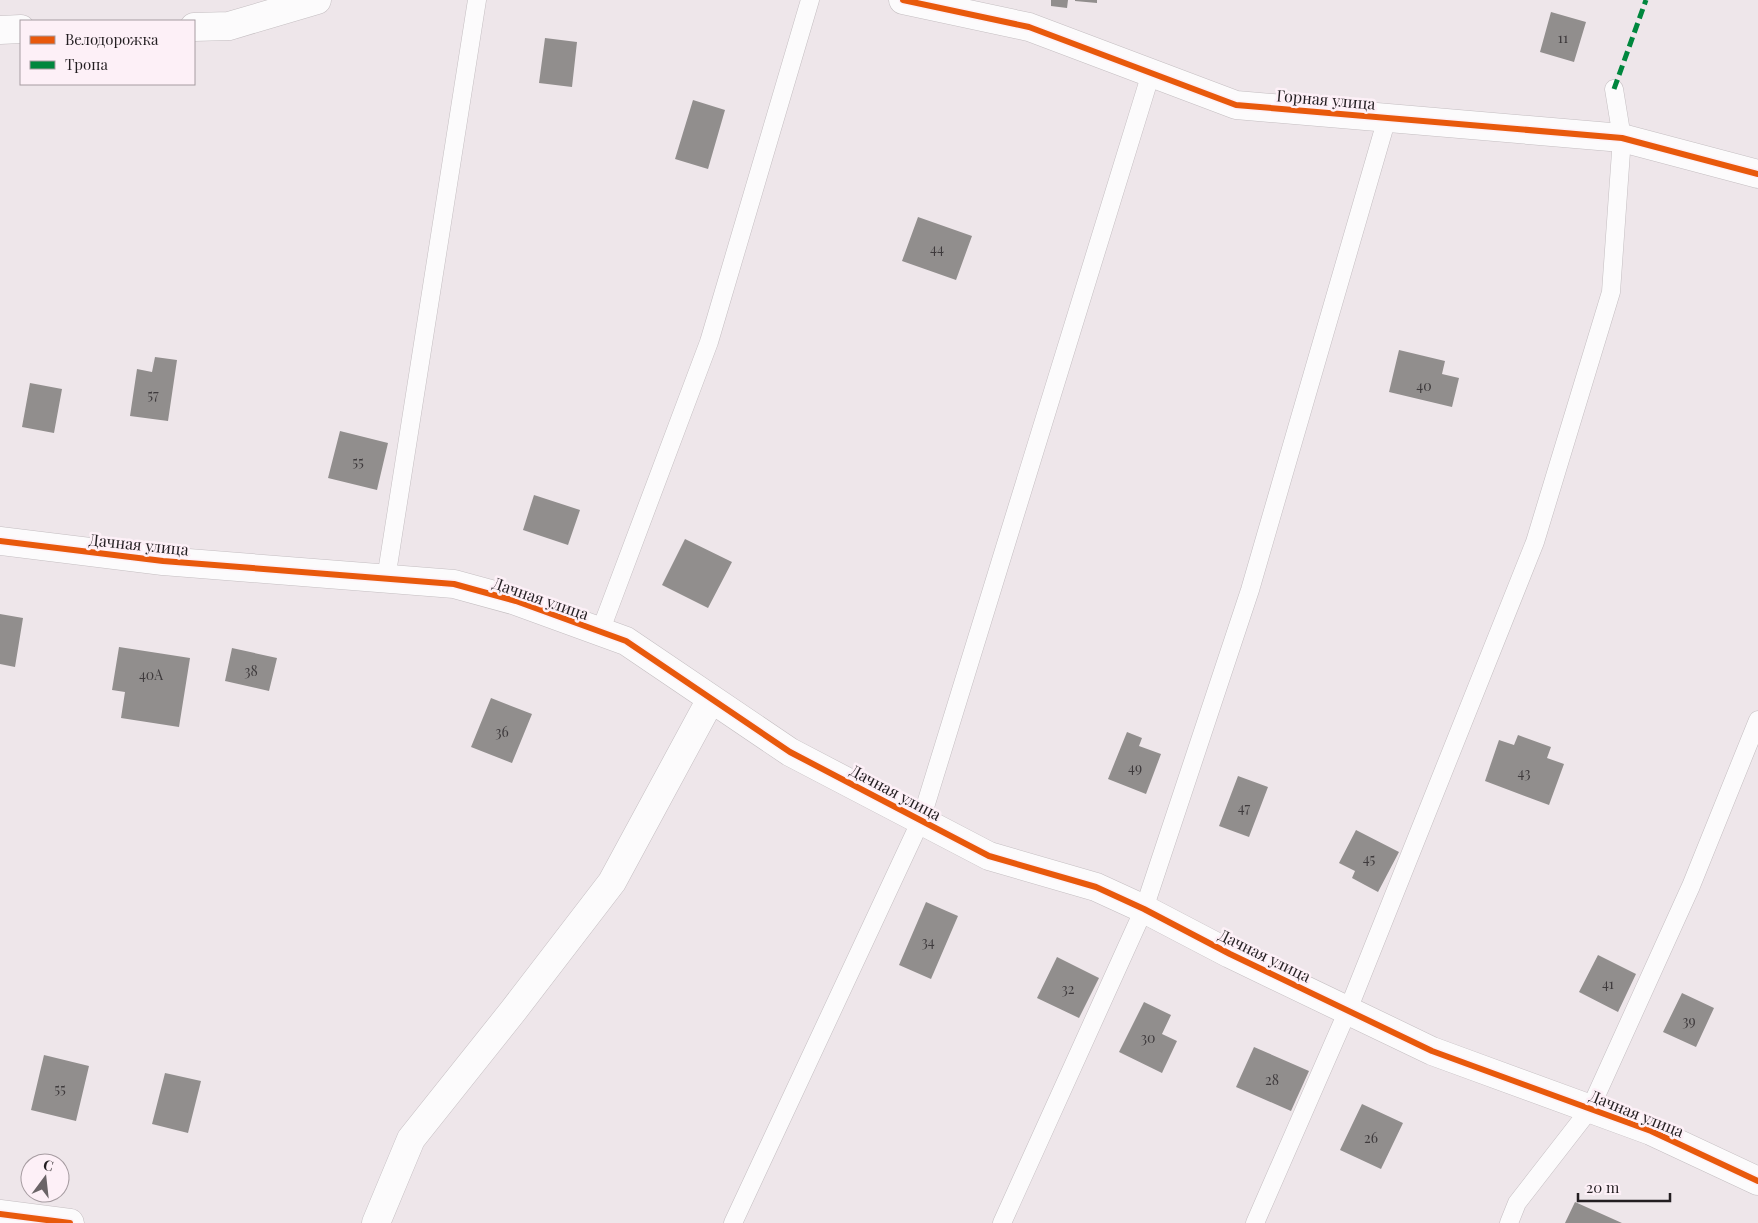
<svg xmlns="http://www.w3.org/2000/svg" width="1758" height="1223" viewBox="0 0 1758 1223" font-family="'Playfair Display',serif">
	<rect width="100%" height="100%" fill="#eee6ea"/>
	<path fill="#918e8d" d="M1051,0H1068L1067,8L1051,6Z
		M1075,0H1097V3L1075,1Z
		M1551,12L1586,22L1574,62L1540,52Z
		M545,38L577,42L572,87L539,83Z
		M693,100L725,110L708,169L675,159Z
		M918,217L972,236L956,280L902,261Z
		M1399,350L1445,361L1442,374L1459,378L1452,407L1389,392Z
		M155,357L177,360L168,421L130,416L137,369L152,372Z
		M30,383L62,389L54,433L22,427Z
		M340,431L388,443L377,490L328,478Z
		M534,495L580,510L568,545L523,530Z
		M685,539L732,562L708,608L662,585Z
		M0,614L23,618L15,667L0,664Z
		M119,647L190,658L179,727L121,718L125,692L112,690Z
		M232,648L277,658L269,691L225,681Z
		M491,698L532,714L512,763L471,747Z
		M1127,732L1142,738L1139,746L1161,754L1146,794L1108,779Z
		M1518,735L1551,747L1547,758L1564,764L1549,805L1485,781L1499,740L1514,745Z
		M1238,776L1268,787L1249,837L1219,826Z
		M1356,830L1399,852L1378,892L1352,878L1355,871L1339,863Z
		M926,902L958,916L931,979L899,965Z
		M1598,955L1636,974L1618,1012L1579,992Z
		M1057,957L1099,978L1079,1018L1037,998Z
		M1682,993L1714,1008L1696,1047L1663,1032Z
		M1144,1002L1171,1015L1162,1034L1177,1041L1162,1073L1119,1052Z
		M1254,1047L1309,1071L1291,1111L1236,1087Z
		M44,1055L89,1066L76,1121L31,1110Z
		M165,1073L201,1081L188,1133L152,1124Z
		M1362,1104L1403,1123L1381,1169L1340,1150Z
		M1575,1202L1622,1223H1565Z"/>
	<g fill="none" stroke-linecap="round" stroke-linejoin="round">
		<g stroke="#c4bec1" stroke-width="19">
			<path id="service" d="M386,579L477,0
				M600,632L709,342L810,0
				M733,1223L921,820L1151,73
				M1002,1223L1144,909L1250,590L1387,118
				M1255,1223L1348,1010L1535,542L1611,292L1622,138L1614,89
				M1509,1223L1517,1203L1590,1109L1691,886L1758,720"/>
		</g>
		<g stroke="#c4bec1" stroke-width="29">
			<path id="minor" d="M903,0L1029,27L1236,105L1622,138L1758,174
				M194,27L229,26L317,0
				M0,30L21,29
				M0,541L163,561L454,584L516,601L626,641L790,752L989,856L1096,887L1144,909L1230,954L1432,1051L1651,1131L1758,1181
				M376,1223L411,1139L513,1011L612,882L711,699"/>
		</g>
		<g stroke="#c4bec1" stroke-width="29">
			<path id="tertiary" d="M0,1214L70,1223"/>
		</g>
		<use href="#service" stroke="#fcfbfc" stroke-width="18"/>
		<use href="#minor" stroke="#fcfbfc" stroke-width="28"/>
		<use href="#tertiary" stroke="#fcfbfc" stroke-width="28"/>
		<path stroke="#00873e" stroke-width="5" stroke-dasharray="10 5" stroke-linecap="butt" d="M1614,89L1646,0"/>
		<g stroke="#fdf0f7" stroke-width="9">
			<path id="cycleway" d="M903,0L1029,27L1236,105L1622,138L1758,174
				M0,541L163,561L454,584L516,601L626,641L790,752L989,856L1096,887L1144,909L1230,954L1432,1051L1651,1131L1758,1181
				M0,1214L70,1223"/>
		</g>
		<use href="#cycleway" stroke="#e8590c" stroke-width="6"/>
	</g>
	<g text-anchor="middle" dominant-baseline="central" stroke-width="5" stroke-linejoin="round" paint-order="stroke">
		<g font-size="14" fill="#3e3a3c">
			<text x="1563" y="37">11</text>
			<text x="937" y="248">44</text>
			<text x="1424" y="385">40</text>
			<text x="153" y="394">57</text>
			<text x="358" y="461">55</text>
			<text x="251" y="670">38</text>
			<text x="151" y="674">40А</text>
			<text x="502" y="731">36</text>
			<text x="1135" y="767">49</text>
			<text x="1524" y="772">43</text>
			<text x="1244" y="807">47</text>
			<text x="1369" y="858">45</text>
			<text x="928" y="941">34</text>
			<text x="1608" y="983">41</text>
			<text x="1068" y="988">32</text>
			<text x="1689" y="1020">39</text>
			<text x="1148" y="1037">30</text>
			<text x="1272" y="1079">28</text>
			<text x="60" y="1088">55</text>
			<text x="1371" y="1137">26</text>
		</g>
		<g font-size="16" fill="#231e21" stroke="#fdf0f7">
			<text transform="translate(1326 99) rotate(5)">Горная улица</text>
			<text transform="translate(139 544) rotate(6)">Дачная улица</text>
			<text transform="translate(541 598) rotate(19)">Дачная улица</text>
			<text transform="translate(896 792) rotate(28)">Дачная улица</text>
			<text transform="translate(1265 955) rotate(26)">Дачная улица</text>
			<text transform="translate(1637 1113) rotate(22)">Дачная улица</text>
		</g>
	</g>
	<rect x="20" y="20" width="175" height="65" fill="#fdf0f7" stroke="#a69ca1"/>
	<rect x="30" y="36" width="25" height="8" fill="#e8590c" stroke="#a69ca1"/>
	<text x="65" y="45" font-size="15" fill="#231e21">Велодорожка</text>
	<rect x="30" y="61" width="25" height="8" fill="#00873e" stroke="#a69ca1"/>
	<text x="65" y="70" font-size="15" fill="#231e21">Тропа</text>
	<g transform="translate(45 1178) rotate(15)"><circle r="24" fill="#fdf0f7" stroke="#a69ca1"/>
	<path d="M0-4L9 19L0 12L-9 19Z" fill="#6a6467"/>
	<text y="-8" font-size="14" font-weight="bold" text-anchor="middle" fill="#231e21">С</text>
	</g>
	<path d="M1578 1193v8h92v-8" fill="none" stroke="#231e21" stroke-width="2.5"/>
	<text x="1586" y="1193" font-size="15" fill="#231e21" stroke="#fdf0f7" stroke-width="4" paint-order="stroke">20 m</text>
</svg>
